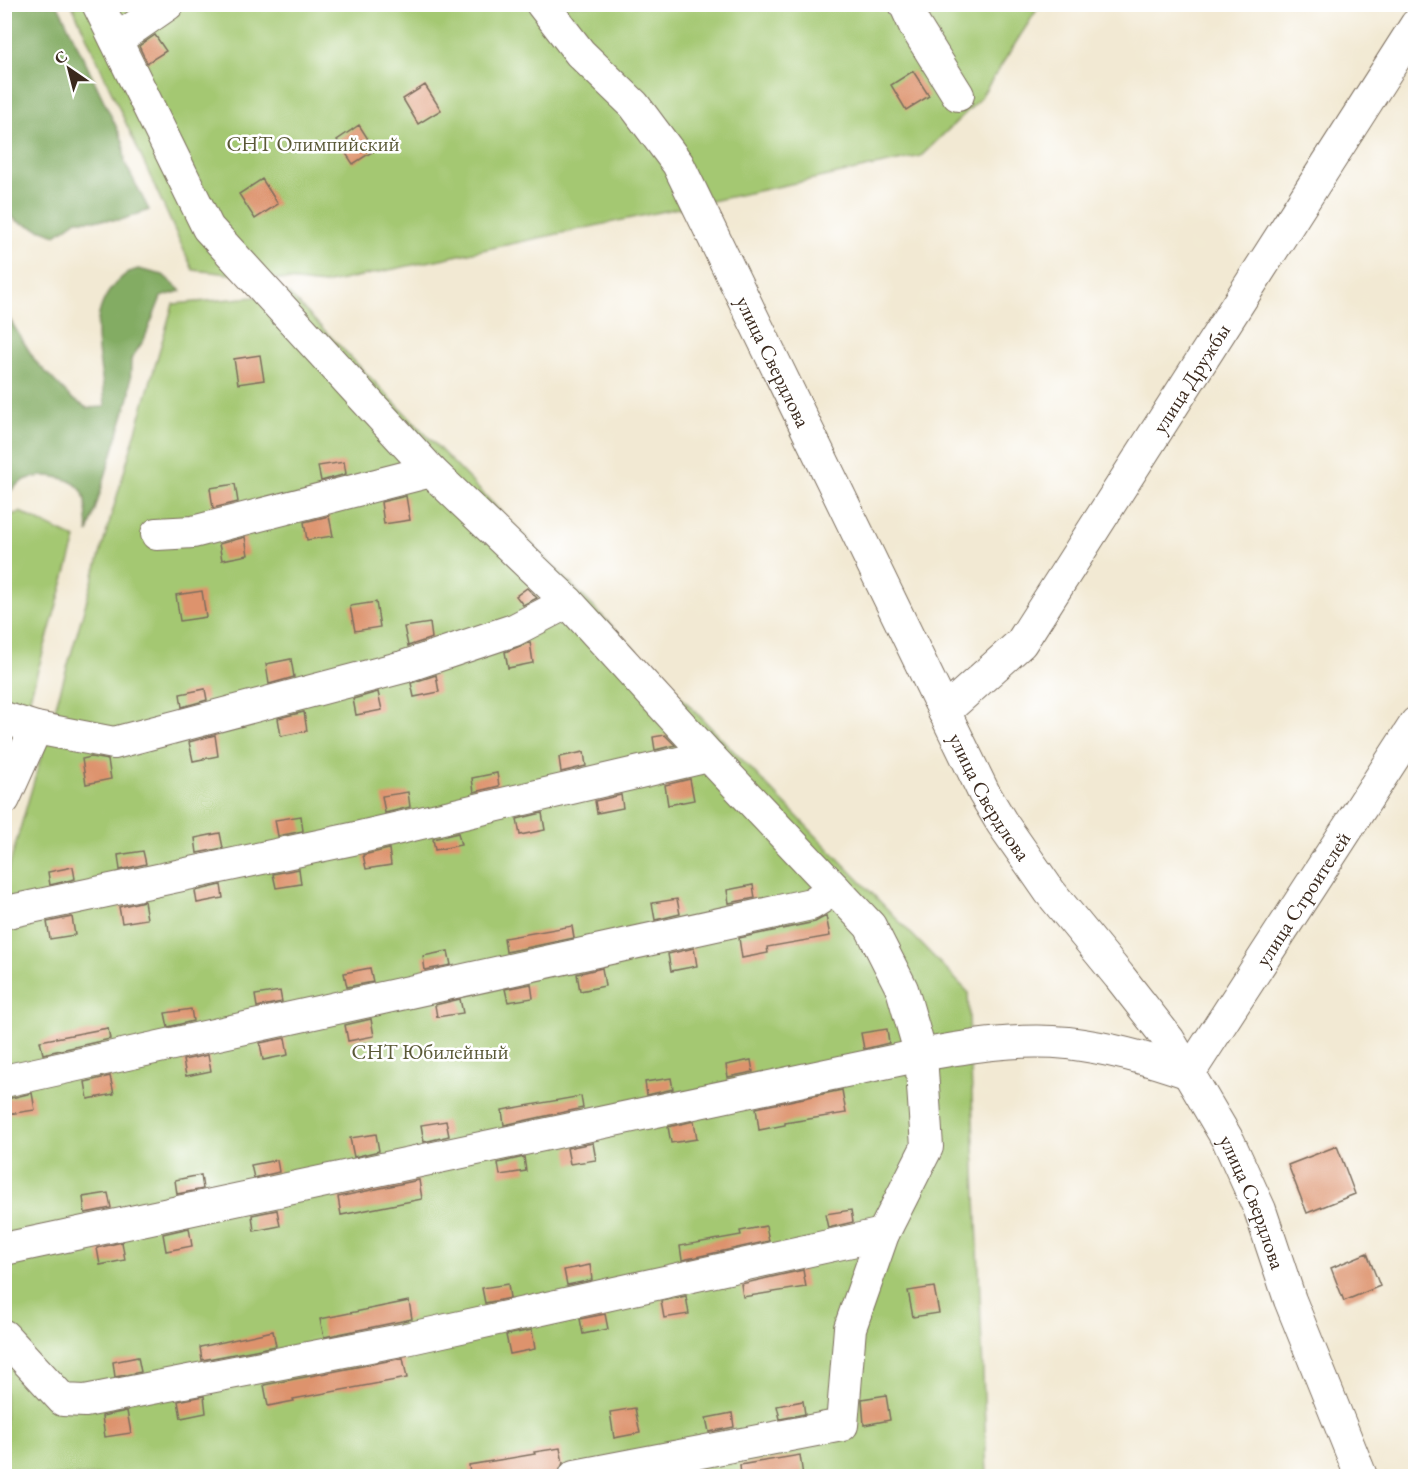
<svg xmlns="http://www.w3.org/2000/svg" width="1420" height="1481" viewBox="0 0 1420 1481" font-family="'EB Garamond',serif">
	<rect width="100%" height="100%" fill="#fff"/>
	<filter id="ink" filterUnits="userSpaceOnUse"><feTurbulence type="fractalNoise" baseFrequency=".0167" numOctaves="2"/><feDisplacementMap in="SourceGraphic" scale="12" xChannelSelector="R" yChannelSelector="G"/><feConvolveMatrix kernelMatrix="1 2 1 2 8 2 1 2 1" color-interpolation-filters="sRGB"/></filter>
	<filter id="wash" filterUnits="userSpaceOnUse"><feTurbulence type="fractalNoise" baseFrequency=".008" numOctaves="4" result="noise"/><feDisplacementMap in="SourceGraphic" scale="24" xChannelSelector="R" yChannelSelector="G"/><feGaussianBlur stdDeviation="1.35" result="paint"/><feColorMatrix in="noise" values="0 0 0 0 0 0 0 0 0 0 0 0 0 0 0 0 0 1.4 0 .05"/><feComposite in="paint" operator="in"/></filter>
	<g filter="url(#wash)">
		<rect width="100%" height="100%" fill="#f2e9d3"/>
		<path fill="#a4c872" stroke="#707948" stroke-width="1.5" d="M72,5H1040L979,100L921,156L324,284L193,270Z
			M289,294L968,992L987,1476H5L4,884L173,304Z
			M20,512L76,539L15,749L5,770V517Z"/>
		<path fill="#83ac64" stroke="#5f6b41" stroke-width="1.5" d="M5,4L58,5L123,141L125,163L149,210L121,220H77L56,235L19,222L5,213Z
			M138,269L163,275L181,291L161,297L144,340L131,359L130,394L88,533C87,523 87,499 82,491C73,478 50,474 35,477C22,479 12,488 5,498V312L36,362L71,398L87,408L105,407C104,365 82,320 115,284C123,276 127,272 138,269Z"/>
		<g id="blocks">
			<path fill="#dd936d" d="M155,35L166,51L147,63L139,46Z
				M913,71L929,96L906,110L891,85Z
				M425,85L441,110L418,124L403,99Z
				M359,125L375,150L353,164L337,140Z
				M262,179L278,204L255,219L239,194Z
				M260,355L264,380L238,384L234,359Z
				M344,462L346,474L321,481L318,466Z
				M235,484L238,502L213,508L210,488Z
				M406,496L410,520L384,524L381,502Z
				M329,516L333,536L307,540L304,522Z
				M245,537L248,555L222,560L219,544Z
				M527,588L537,598L523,605L516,596Z
				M202,591L206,617L180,621L176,595Z
				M376,602L380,627L355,631L350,606Z
				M430,623L432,638L408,646L404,627Z
				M530,642L533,663L508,668L505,652Z
				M291,659L294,677L269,684L266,664Z
				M436,675L439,692L414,697L411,683Z
				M205,689L207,700L182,707L180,694Z
				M378,692L382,710L356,715L353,699Z
				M304,712L307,731L281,736L278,718Z
				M215,735L218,756L193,761L189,742Z
				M665,735L675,745L655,750L653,737Z
				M584,752L586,766L561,772L559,757Z
				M91,757L108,760L111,779L86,784L82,759Z
				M497,773L499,786L474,792L472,778Z
				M690,779L694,800L668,805L665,785Z
				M408,792L410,807L385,813L382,796Z
				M621,795L623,808L597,813L595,801Z
				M542,813L545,830L520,835L517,819Z
				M301,816L303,831L278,836L275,820Z
				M220,833L223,848L197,853L195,838Z
				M458,833L461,845L435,850L433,839Z
				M389,849L391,865L366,869L363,855Z
				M143,851L146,864L120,870L118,855Z
				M73,867L75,879L50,885L48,872Z
				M299,869L301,884L276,888L273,874Z
				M221,885L223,898L197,903L195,891Z
				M753,885L755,898L729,903L727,890Z
				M677,899L680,914L655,920L652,903Z
				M144,901L147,919L122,923L119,907Z
				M826,916L830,936L767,947L768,953L742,958L739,938L815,922Z
				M72,917L75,935L50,939L47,922Z
				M572,926L574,938L506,952L504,938Z
				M694,948L697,966L671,971L668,954Z
				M448,951L451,965L425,970L423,956Z
				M370,968L373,982L347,987L344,973Z
				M602,968L605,986L580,991L577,974Z
				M531,984L533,998L508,1002L505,989Z
				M280,991L282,1002L257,1007L255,995Z
				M460,999L463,1013L437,1017L435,1005Z
				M191,1009L193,1021L168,1027L165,1013Z
				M371,1019L374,1036L348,1041L345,1025Z
				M108,1028L110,1039L43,1054L40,1041Z
				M887,1029L889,1043L864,1049L861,1033Z
				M285,1038L288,1055L263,1060L260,1043Z
				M208,1055L211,1071L186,1076L183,1060Z
				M751,1060L753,1072L728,1077L726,1065Z
				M110,1076L114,1094L88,1099L85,1082Z
				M671,1078L673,1089L647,1095L645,1082Z
				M842,1090L846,1113L785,1123V1125L759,1130L756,1108Z
				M32,1093L35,1110L9,1114L7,1099Z
				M581,1096L583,1108L504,1125L502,1110Z
				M446,1121L449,1136L424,1142L421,1125Z
				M694,1121L697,1139L671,1143L668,1127Z
				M376,1134L379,1151L354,1157L350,1138Z
				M593,1143L596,1160L570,1164L567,1148Z
				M1337,1146L1355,1194L1307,1213L1288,1165Z
				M524,1157L526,1171L500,1175L498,1163Z
				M277,1160L279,1172L254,1178L251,1165Z
				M201,1175L203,1189L177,1194L175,1180Z
				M419,1180L422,1199L341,1215L338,1197Z
				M108,1193L111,1208L85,1213L83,1197Z
				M277,1210L280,1226L254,1231L252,1215Z
				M851,1210L853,1222L828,1228L825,1214Z
				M766,1226L769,1241L682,1260L680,1246L741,1235L740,1231Z
				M189,1228L192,1246L166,1251L163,1234Z
				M122,1242L125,1260L100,1265L97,1248Z
				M1367,1253L1380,1286L1344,1301L1331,1268Z
				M590,1265L592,1280L567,1285L564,1270Z
				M803,1270L806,1287L743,1297L741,1284Z
				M508,1284L510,1298L485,1303L482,1288Z
				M934,1287L939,1313L913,1317L908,1291Z
				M686,1296L689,1314L664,1318L661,1301Z
				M409,1301L412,1319L324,1337L320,1319Z
				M605,1314L608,1329L583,1334L580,1319Z
				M532,1330L535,1349L510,1354L506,1335Z
				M273,1331L276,1346L202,1360L200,1347Z
				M138,1357L141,1372L115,1377L113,1362Z
				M403,1358L407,1378L293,1399L294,1401L268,1406L264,1385Z
				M886,1395L890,1420L864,1425L862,1399Z
				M204,1396L206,1413L181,1418L178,1401Z
				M803,1401L805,1414L780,1419L777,1406Z
				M635,1408L640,1433L614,1438L610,1412Z
				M127,1411L131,1433L105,1437L102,1416Z
				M732,1413L734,1427L709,1432L706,1418Z
				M560,1448L563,1463L558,1474L544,1476H470L469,1465L535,1454L534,1452Z
				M800,1455L803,1476H741L740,1465Z"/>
		</g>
	</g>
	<g filter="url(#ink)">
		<use href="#blocks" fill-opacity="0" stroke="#7b6d5d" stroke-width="1.5"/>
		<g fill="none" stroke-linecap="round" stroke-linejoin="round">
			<g stroke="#7b6d5d" stroke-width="34">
				<g id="minor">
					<path d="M98,4L208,228L431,471"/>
					<path id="s1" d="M542,4L580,53L634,105L678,164L984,793L1002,823L1050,892L1119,976L1169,1040L1229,1142L1260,1210L1290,1300L1361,1476"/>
					<path d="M905,4L915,26L958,95"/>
					<path d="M116,40L168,4"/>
					<path d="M157,534L193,532L431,471L568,602L709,756L870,926L902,989L921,1055L927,1147L883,1234L850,1328L842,1425L575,1476"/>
					<path id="s2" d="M944,712L1021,643L1416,25"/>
					<path d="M4,718L36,728L114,743L403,667L514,630L568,602"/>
					<path d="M4,799L36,728"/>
					<path d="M7,912L352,839L709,756"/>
					<path id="s3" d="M1189,1073L1416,723"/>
					<path d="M4,1081L811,904L835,889"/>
					<path d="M4,1249L921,1055C970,1046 1019,1038 1068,1043C1109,1048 1150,1059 1189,1073"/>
					<path d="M4,1336L63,1400L85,1401L406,1339L883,1234"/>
				</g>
			</g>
			<use href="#minor" stroke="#fff" stroke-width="32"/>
		</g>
	</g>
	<g text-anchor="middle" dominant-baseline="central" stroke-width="5" stroke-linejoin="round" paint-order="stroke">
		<g font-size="21" fill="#5a5937" stroke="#fff">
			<text x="313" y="143">СНТ Олимпийский</text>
			<text x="430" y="1051">СНТ Юбилейный</text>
		</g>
		<g font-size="21" fill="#3b2a1e" stroke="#fff">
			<text stroke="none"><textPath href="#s1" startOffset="430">улица Свердлова</textPath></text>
			<text stroke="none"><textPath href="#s2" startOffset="418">улица Дружбы</textPath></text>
			<text stroke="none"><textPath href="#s1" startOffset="916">улица Свердлова</textPath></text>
			<text stroke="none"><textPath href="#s3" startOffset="208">улица Строителей</textPath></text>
			<text stroke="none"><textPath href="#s1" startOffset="1402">улица Свердлова</textPath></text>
		</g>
	</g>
	<rect width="1420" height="1481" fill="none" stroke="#fff" stroke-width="24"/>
	<g transform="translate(69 69) rotate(325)" stroke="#ffffff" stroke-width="4.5" paint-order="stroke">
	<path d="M0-4.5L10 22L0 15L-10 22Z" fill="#3b2a1e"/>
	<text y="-9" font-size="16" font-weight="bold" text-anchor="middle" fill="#3b2a1e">С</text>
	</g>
</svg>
